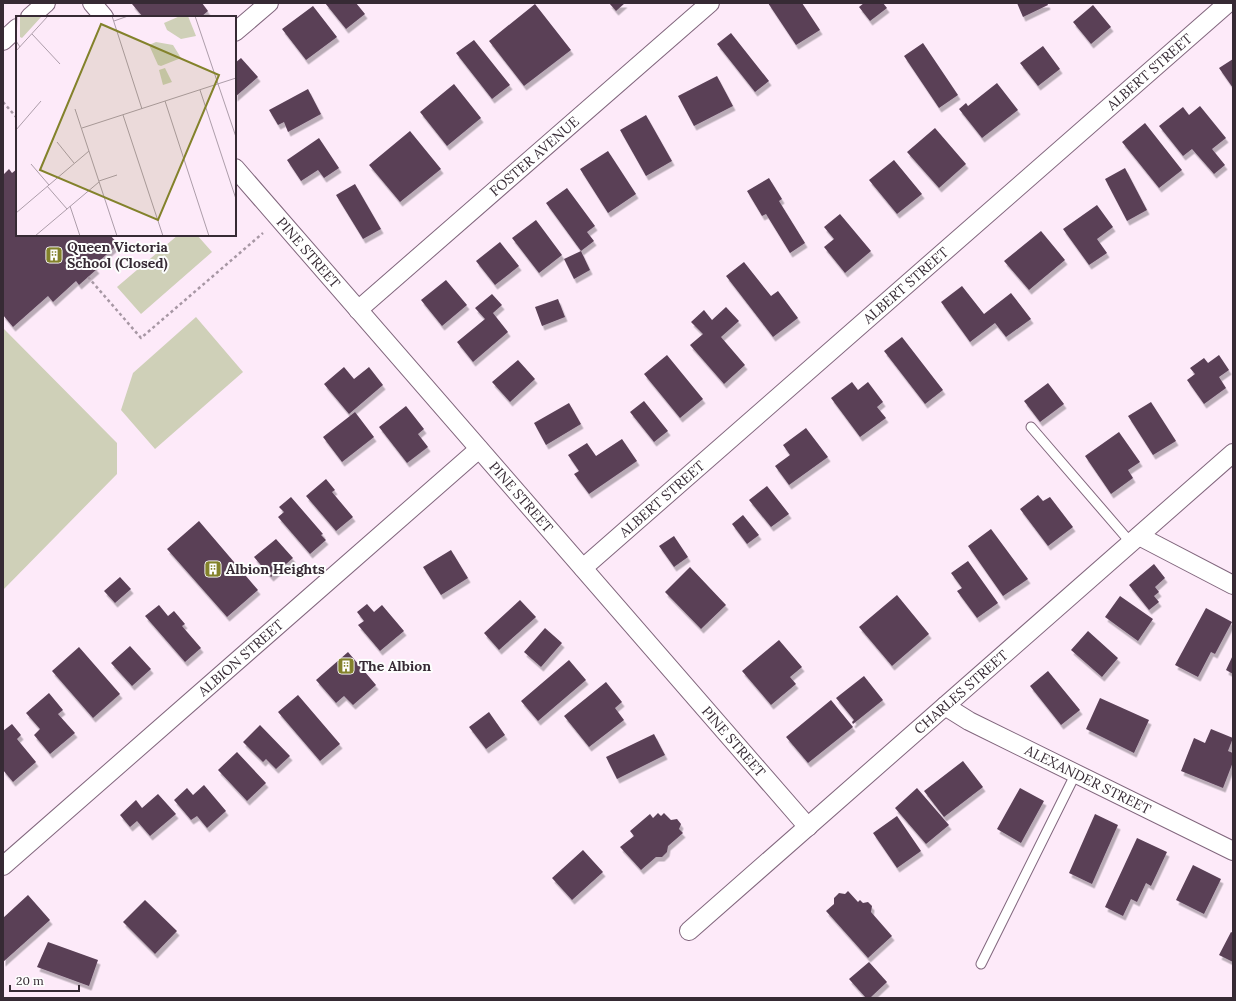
<svg xmlns="http://www.w3.org/2000/svg" width="1236" height="1001" viewBox="0 0 1236 1001" font-family="Lora,serif">
	<defs>
		<filter id="shadow"><feDropShadow dx="2.5" dy="4.5" stdDeviation="0" flood-color="#0004"/></filter>
	</defs>
	<rect width="100%" height="100%" fill="#fdeaf9"/>
	<path fill="#cfd0b8" d="M178,235H197L212,252L141,314L117,287Z
		M196,317L243,372L155,449L121,410L133,373Z
		M3,328L117,443V474L3,590Z"/>
	<path fill="#5a4157" filter="url(#shadow)" d="M133,3H202L208,11L201,17H143L132,4Z
		M325,3H356L365,14L346,29Z
		M609,3H625L616,11Z
		M768,3H802L820,30L796,45Z
		M864,3H883L887,8L870,21L859,7Z
		M1017,3H1047L1048,5L1023,17Z
		M535,4L571,50L524,86L489,41Z
		M1093,5L1111,27L1091,44L1073,22Z
		M313,6L337,37L306,60L282,29Z
		M731,33L769,81L755,92L717,44Z
		M474,40L510,85L492,99L456,53Z
		M923,43L958,95L939,108L904,56Z
		M1043,46L1060,69L1038,86L1020,63Z
		M241,58L258,77L235,97V63Z
		M1233,59V88L1219,68Z
		M717,76L733,106L694,126L678,96Z
		M997,83L1018,110L982,138L959,109L966,103L968,106Z
		M454,84L481,118L447,146L420,112Z
		M308,89L321,114L288,132L284,122L278,125L269,110Z
		M1200,106L1226,138L1212,149L1225,165L1214,174L1192,149L1183,156L1159,126L1183,107L1189,115Z
		M646,115L672,161L646,176L620,130Z
		M1145,123L1182,170L1159,188L1122,142Z
		M935,128L966,164L939,188L907,152Z
		M410,131L441,169L400,202L369,165Z
		M319,138L339,168L324,178L318,170L301,181L287,160Z
		M608,151L636,194L608,213L580,169Z
		M894,160L922,194L897,214L869,180Z
		M1125,168L1147,210L1127,221L1105,179Z
		M9,169L12,173L17,169V235H110L118,244L94,266L97,269L79,285L76,281L53,302L48,296L13,327L3,315V175Z
		M769,178L782,199L779,201L805,243L790,253L766,214L762,216L747,191Z
		M355,184L381,229L363,239L336,195Z
		M567,188L595,226L587,232L594,241L581,251L546,203Z
		M1097,205L1113,227L1097,239L1107,253L1089,265L1063,229Z
		M840,214L871,251L845,273L824,247L834,239L824,227Z
		M536,220L562,255L539,273L512,238Z
		M1041,231L1065,260L1029,290L1004,261Z
		M500,242L519,266L495,285L476,261Z
		M581,251L590,270L574,279L564,259Z
		M744,262L771,296L778,291L798,318L773,337L726,276Z
		M446,280L467,305L442,326L421,300Z
		M962,286L984,314L1011,293L1031,319L1006,337L995,323L970,342L941,302Z
		M492,294L502,305L493,313L508,332L473,362L457,342L485,319L475,308Z
		M558,299L565,317L542,326L535,307Z
		M726,307L739,321L721,337L745,365L724,384L690,345L703,334L691,322L704,310L712,320Z
		M902,337L943,390L925,404L884,351Z
		M667,355L703,399L680,418L644,374Z
		M1219,355L1229,370L1219,377L1226,388L1204,404L1187,380L1195,374L1190,368L1204,358L1208,363Z
		M518,360L535,379L510,402L492,382Z
		M344,367L354,379L369,367L383,385L349,414L324,384Z
		M852,382L858,390L868,382L883,402L877,407L886,418L860,437L831,398Z
		M1048,383L1064,404L1040,422L1024,401Z
		M644,401L668,431L654,442L630,412Z
		M1151,402L1176,441L1153,455L1128,416Z
		M569,403L581,424L546,445L534,423Z
		M406,406L424,429L418,434L428,447L407,463L379,427Z
		M355,412L374,437L342,462L323,437Z
		M806,428L828,457L789,485L775,466L790,455L783,445Z
		M1119,432L1140,462L1128,470L1133,478L1111,494L1085,456Z
		M622,439L637,461L589,494L574,474L579,471L568,455L587,443L596,456Z
		M326,479L335,490L332,492L353,517L336,531L306,496Z
		M767,486L789,514L771,527L749,500Z
		M1038,495L1043,501L1050,497L1073,527L1048,546L1020,509Z
		M291,497L323,534L321,535L326,540L310,554L278,517L284,512L279,507Z
		M743,515L759,535L747,544L732,524Z
		M199,521L258,590L227,617L167,549Z
		M991,529L1028,579L1003,596L968,546Z
		M674,536L688,557L674,567L659,546Z
		M276,539L293,558L271,577L254,557Z
		M451,550L468,578L441,595L423,567Z
		M968,561L998,603L977,618L957,591L962,588L951,573Z
		M1154,564L1165,578L1155,587L1159,592L1154,596L1159,602L1149,610L1129,585Z
		M690,567L726,605L701,629L665,592Z
		M120,577L131,589L115,603L104,591Z
		M897,595L929,634L892,666L859,627Z
		M1120,596L1153,619L1138,641L1105,617Z
		M520,600L536,617L499,650L484,633Z
		M367,604L374,612L382,605L404,631L380,651L358,625L364,621L357,612Z
		M159,605L168,616L174,611L185,624L182,626L201,648L185,662L145,616Z
		M1206,608L1232,622L1215,654L1211,652L1198,677L1175,665Z
		M545,628L562,643L541,667L524,652Z
		M1088,631L1118,658L1102,677L1071,650Z
		M779,640L802,667L790,677L796,684L771,705L742,671Z
		M130,646L151,669L132,686L111,663Z
		M79,647L120,694L93,718L52,671Z
		M348,652L376,685L353,705L344,696L336,703L316,680Z
		M1233,655V674L1226,670Z
		M569,660L586,680L538,721L521,701Z
		M1048,671L1080,710L1061,725L1030,686Z
		M864,676L883,700L853,724L852,722L854,720L836,698Z
		M606,682L622,702L615,708L624,720L589,747L564,716Z
		M49,693L63,710L58,714L75,733L50,754L34,735L40,729L26,713Z
		M298,695L340,744L320,761L278,712Z
		M1100,698L1149,720L1134,753L1086,729Z
		M831,700L853,727L808,763L786,737Z
		M489,712L505,735L486,749L469,727Z
		M12,724L21,735L17,739L36,762L13,782L3,770V731Z
		M260,725L290,756L276,769L266,759L263,762L243,742Z
		M1211,729L1233,738L1228,751L1233,753V762L1223,788L1181,771L1194,738L1205,743Z
		M654,734L665,755L617,779L606,757Z
		M237,752L266,783L247,801L218,770Z
		M963,761L983,787L944,817L924,791Z
		M204,785L226,811L207,828L197,816L191,820L174,800L187,788L193,795Z
		M917,788L949,825L926,844L895,808Z
		M1020,788L1044,801L1021,843L997,829Z
		M158,794L176,814L150,836L137,821L130,827L120,815L136,800L142,808Z
		M658,813L661,816L664,813L671,820L677,819L681,824L679,829L683,833L668,846L667,852L662,857H656L641,870L620,847L634,836L630,831L650,814L653,818Z
		M1095,814L1118,825L1092,884L1069,873Z
		M897,816L921,851L897,868L873,833Z
		M1137,838L1167,852L1151,886L1146,883L1137,902L1131,899L1123,916L1105,907Z
		M583,850L603,872L572,900L552,878Z
		M1193,865L1221,879L1204,914L1176,900Z
		M848,891L858,902L860,900L863,903L868,902L872,906L871,912L892,936L868,958L826,911L834,904V898L839,893L845,894Z
		M28,895L50,920L3,962V918Z
		M145,900L177,931L155,954L123,922Z
		M1231,932L1233,933V962L1219,955Z
		M48,942L98,960L89,986L37,967Z
		M869,962L887,982L870,998H866L849,979Z"/>
	<g fill="none" stroke-linecap="round" stroke-linejoin="round">
		<g stroke="#81667d" stroke-width="11">
			<path id="service" d="M1031,427L1131,543
				M981,964L1076,773"/>
		</g>
		<g stroke="#81667d" stroke-width="20">
			<g id="minor">
				<path d="M92,3L104,17"/>
				<path d="M30,17L46,3"/>
				<path d="M235,32L269,3"/>
				<path d="M3,41L17,28"/>
				<path id="s1" d="M235,168L808,827"/>
				<path id="s2" d="M358,310L710,3"/>
				<path d="M1139,536L1233,585"/>
				<path id="s3" d="M583,568L1228,3"/>
				<path id="s4" d="M945,706L969,721L1233,851"/>
				<path id="s5" d="M3,866L479,449"/>
				<path id="s6" d="M689,931L1233,453"/>
			</g>
		</g>
		<path stroke="#a797a4" stroke-width="2.5" stroke-dasharray="3 3" stroke-linecap="butt" d="M3,102L17,118
			M88,277L141,338L263,233"/>
		<use href="#service" stroke="#fff" stroke-width="9"/>
		<use href="#minor" stroke="#fff" stroke-width="18"/>
	</g>
	<defs>
		<g id="building-square" transform="scale(0.9)"><rect x="-9" y="-9" width="18" height="18" rx="4" fill="#83822b" stroke="#fdfefd"/><path d="M-4-6H4V6H1V3H-1V6H-4ZM-2.5-4.3h1.7v1.8h-1.7ZM.8-4.3h1.7v1.8H.8ZM-2.5-1h1.7V.8h-1.7ZM.8-1h1.7V.8H.8Z" fill="#fff"/></g>
	</defs>
	<g fill-rule="evenodd">
		<use href="#building-square" x="54" y="255"/>
		<use href="#building-square" x="213" y="569"/>
		<use href="#building-square" x="346" y="666"/>
	</g>
	<g text-anchor="middle" dominant-baseline="central" stroke-width="4" stroke-linejoin="round" paint-order="stroke">
		<g font-size="14" fill="#362a34" stroke="#fdfefd">
			<text stroke="none"><textPath href="#s3" startOffset="753">ALBERT STREET</textPath></text>
			<text stroke="none"><textPath href="#s2" startOffset="234">FOSTER AVENUE</textPath></text>
			<text stroke="none"><textPath href="#s1" startOffset="112">PINE STREET</textPath></text>
			<text stroke="none"><textPath href="#s3" startOffset="429">ALBERT STREET</textPath></text>
			<text stroke="none"><textPath href="#s1" startOffset="436">PINE STREET</textPath></text>
			<text stroke="none"><textPath href="#s3" startOffset="105">ALBERT STREET</textPath></text>
			<text stroke="none"><textPath href="#s5" startOffset="316">ALBION STREET</textPath></text>
			<text stroke="none"><textPath href="#s6" startOffset="362">CHARLES STREET</textPath></text>
			<text stroke="none"><textPath href="#s1" startOffset="760">PINE STREET</textPath></text>
			<text stroke="none"><textPath href="#s4" startOffset="161">ALEXANDER STREET</textPath></text>
		</g>
		<g font-size="14" font-weight="bold" fill="#362a34" stroke="#fdfefd" text-anchor="start">
			<text x="67" y="247">Queen Victoria<tspan x="67" dy="16">School (Closed)</tspan></text>
			<text x="226" y="569">Albion Heights</text>
			<text x="359" y="666">The Albion</text>
		</g>
	</g>
	<g transform="translate(16 16)">
		<rect width="220" height="220" fill="#fdeaf9"/>
		<path d="M4,0H26L6,22L4,21ZM164,0H172L180,20L165,23L151,14L148,7ZM140,26L157,29L165,42L145,50L142,49L133,29ZM149,52L156,66L147,69L143,54Z" fill="#cfd0b8"/>
		<path fill="none" stroke="#ad9daa" stroke-width="1" d="M1,0L0,25L4,31M96,0L126,93M179,0L220,121M98,5L112,0M16,18L44,48M0,35L32,0M184,74L220,183M149,85L193,220M59,93L101,220M107,99L147,220M66,112L220,62M0,114L25,85M41,126L58,147M15,148L33,169M83,165L101,159M31,170L51,193M54,190L64,220M0,197L73,135M19,220L83,166"/>
		<path fill="#83822b" fill-opacity="0.15" stroke="#83822b" stroke-width="2" d="M85,8L203,59L142,204L24,154Z"/>
		<rect width="220" height="220" fill="none" stroke="#362a34" stroke-width="2"/>
	</g>
	<rect width="1236" height="1001" fill="none" stroke="#362a34" stroke-width="8"/>
	<path d="M10 985v6h69v-6" fill="none" stroke="#362a34" stroke-width="2"/>
	<text x="16" y="985" font-size="12" fill="#362a34" stroke="#fdfefd" stroke-width="3" paint-order="stroke">20 m</text>
</svg>
